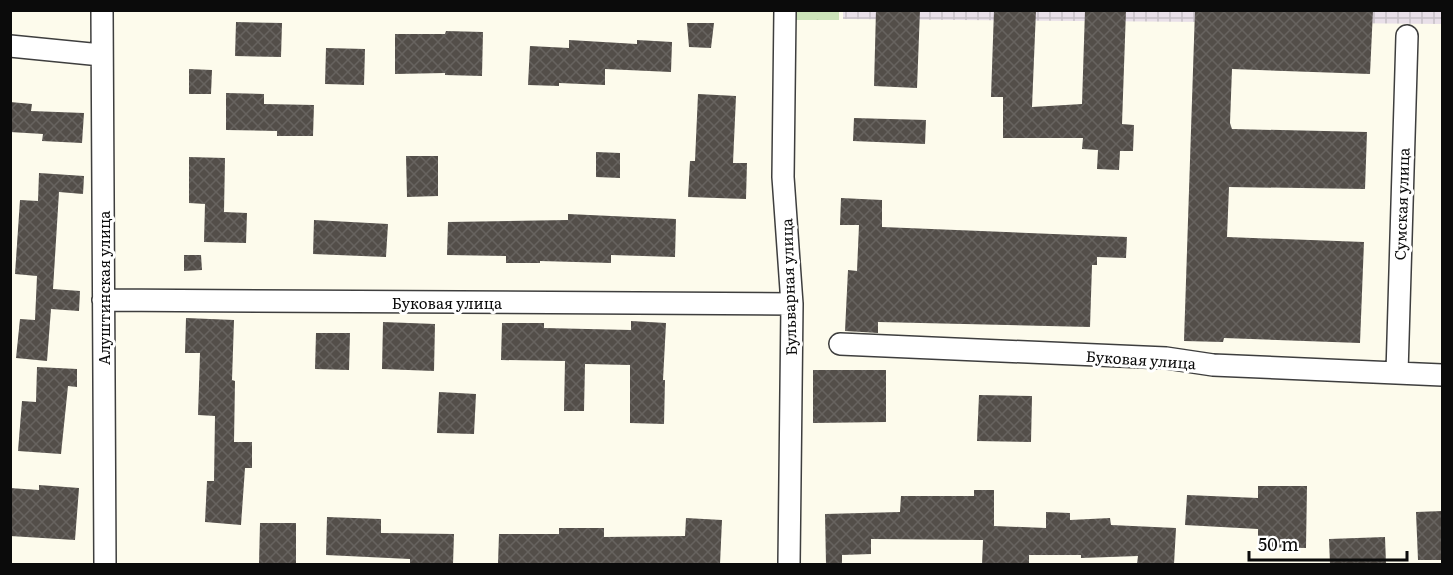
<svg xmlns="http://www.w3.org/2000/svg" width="1453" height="575" viewBox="0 0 1453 575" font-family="Literata,serif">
	<defs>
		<pattern id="industrial-grid" width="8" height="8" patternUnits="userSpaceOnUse" patternTransform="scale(1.5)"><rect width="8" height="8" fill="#e9e0e9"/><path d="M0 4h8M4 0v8" fill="none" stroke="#c6bfc6"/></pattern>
		<pattern id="grass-tufts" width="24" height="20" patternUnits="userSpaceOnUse" patternTransform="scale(1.5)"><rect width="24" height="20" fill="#cce3b9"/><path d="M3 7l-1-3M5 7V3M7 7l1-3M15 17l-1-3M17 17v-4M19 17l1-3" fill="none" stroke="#aec19e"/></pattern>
		<pattern id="building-cross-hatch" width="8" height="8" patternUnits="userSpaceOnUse" patternTransform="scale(1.5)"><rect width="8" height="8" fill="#534e49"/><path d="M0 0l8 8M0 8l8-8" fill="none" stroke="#67635f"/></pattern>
	</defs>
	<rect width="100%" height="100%" fill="#fdfbec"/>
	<path fill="url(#industrial-grid)" d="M843,10L1442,11V24L843,19Z"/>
	<path fill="url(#grass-tufts)" d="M792,11H839V20H792Z"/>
	<path fill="url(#building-cross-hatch)" d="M876,10H920L917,88L874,86Z
		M994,10H1036L1032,107L1082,104L1085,10H1126L1122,124L1134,125L1133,151H1120L1119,170L1097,169L1098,150L1082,149L1083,138H1003V97H991Z
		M1195,10H1373L1370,74L1232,69L1230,123L1232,129L1367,132L1365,189L1229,187L1227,237L1364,242L1360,343L1224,338L1223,342L1184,341Z
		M236,22L282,23L281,57L235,56Z
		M687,23H714L711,48L689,47Z
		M446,31L483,32L482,76L445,75V73L395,74V34H445Z
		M569,40L637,44V40L672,42L671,72L605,69V85L559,83V86L528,85L530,46L569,48Z
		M326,48L365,49L364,85L325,84Z
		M189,69L212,70L211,94H189Z
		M226,93L264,94V104L314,105L313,136H277V131L226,130Z
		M698,94L736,96L733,163H747L746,199L688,197L690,161H695Z
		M10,102L32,104L31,111L84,113L82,143L42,141L43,134L10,132Z
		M854,118L926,120L925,144L853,141Z
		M596,152L620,153V178L596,177Z
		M406,156H438V196L407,197Z
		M189,157L225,158L224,212L247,213L246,243L204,242L205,204L189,203Z
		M39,173L84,176L83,194L59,192L53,289L80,291L79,311L51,309L47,361L16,358L20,319L35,320L37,276L15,274L20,200L38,201Z
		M841,198L882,200V227L1127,237L1126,258L1097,257V265H1092L1090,327L878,322V333L845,331L848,270L857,271L859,225H840Z
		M568,214L676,219L675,257L611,255V263L540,261V263H506V256L447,255L448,222L568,220Z
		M314,220L388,224L386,257L313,254Z
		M184,255H201L202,270L184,271Z
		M186,318L234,320L232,380L235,381L234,442H252V468H245L241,525L205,522L207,481H214L215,416L198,415L200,353H185Z
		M631,321L666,323L663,380H665L664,424L630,423V365L585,364L584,411H564L565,361L501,360L502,323H544V328L631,330Z
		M383,322L435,324L434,371L382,369Z
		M316,333H350L349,370L315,369Z
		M37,367L77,369V387L68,386L61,454L18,451L22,401L36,402Z
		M813,370H886V422L813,423Z
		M439,392L476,394L474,434L437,433Z
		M979,395L1032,396L1031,442L977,441Z
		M39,485L79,488L75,540L10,536V488L39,490Z
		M1258,486H1307L1306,548L1258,547V529L1185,525L1187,495L1258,498Z
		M974,490H994V526L1046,528V512L1070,513V520L1110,518L1111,525L1176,528L1174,564H1137L1138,556L1081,558V555H1029V564H982L983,540L871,539V554L842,555V564H826L825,514L900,512L901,496H974Z
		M1443,511V560H1418L1416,512Z
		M327,517L381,519V533L454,534L453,564H410V559L326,555Z
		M686,518L722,520L720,564H498L499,534H559V528H604V537L685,536Z
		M260,523H296V564H259Z
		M1385,537L1386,564H1330L1329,539Z"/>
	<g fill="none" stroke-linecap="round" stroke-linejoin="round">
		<g stroke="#3e3e3e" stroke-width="24">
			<path id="street" d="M102,10L105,564
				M785,10L783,177L792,304L789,564
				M10,46L101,55
				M103,300L792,304
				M840,344L1166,358L1213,365L1442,375
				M1397,373L1407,36"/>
		</g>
		<use href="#street" stroke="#fff" stroke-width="21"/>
	</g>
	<g text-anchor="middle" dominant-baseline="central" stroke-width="6" stroke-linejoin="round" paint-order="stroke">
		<g font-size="15" fill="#0b0b0b" stroke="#fff">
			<text transform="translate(1401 204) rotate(-88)">Сумская улица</text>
			<text transform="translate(788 287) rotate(-92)">Бульварная улица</text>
			<text transform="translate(103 288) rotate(-90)">Алуштинская улица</text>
			<text x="447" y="302">Буковая улица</text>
			<text transform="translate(1141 359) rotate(4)">Буковая улица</text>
		</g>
	</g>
	<rect width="1453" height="575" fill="none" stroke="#0b0b0b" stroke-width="24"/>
	<path d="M1249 551v9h158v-9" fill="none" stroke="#0b0b0b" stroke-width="3"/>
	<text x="1258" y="551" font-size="18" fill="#0b0b0b" stroke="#ffffff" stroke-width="4.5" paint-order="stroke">50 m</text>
</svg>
